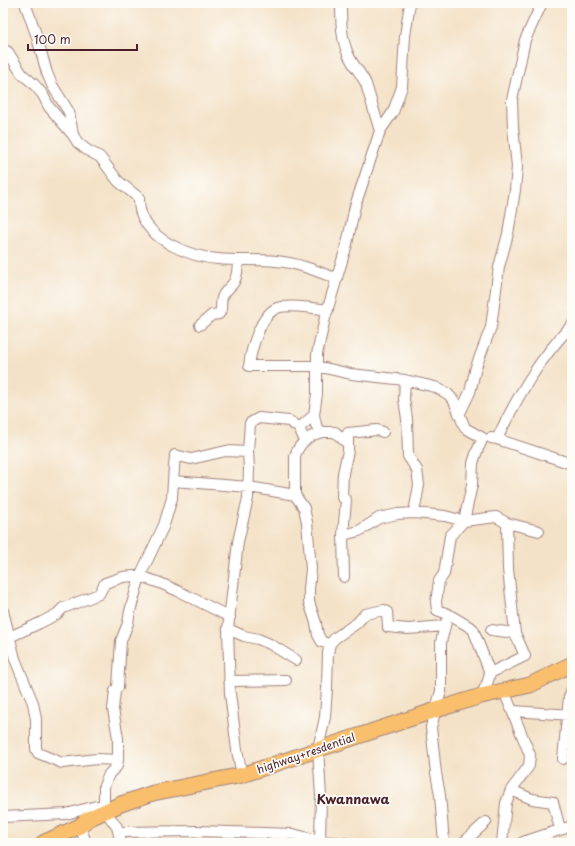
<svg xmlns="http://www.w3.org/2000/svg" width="575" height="846" viewBox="0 0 575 846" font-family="'Playpen Sans',sans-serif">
	<rect width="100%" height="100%" fill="#fdfcf7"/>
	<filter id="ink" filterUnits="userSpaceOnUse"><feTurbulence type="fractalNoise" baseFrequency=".025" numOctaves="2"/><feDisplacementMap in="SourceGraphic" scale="8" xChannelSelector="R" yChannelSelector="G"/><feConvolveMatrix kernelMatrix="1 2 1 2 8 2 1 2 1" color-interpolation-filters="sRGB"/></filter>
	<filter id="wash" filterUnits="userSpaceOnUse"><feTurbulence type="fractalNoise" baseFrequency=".012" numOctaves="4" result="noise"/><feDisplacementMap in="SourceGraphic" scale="16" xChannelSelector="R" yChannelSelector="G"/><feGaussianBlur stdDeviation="0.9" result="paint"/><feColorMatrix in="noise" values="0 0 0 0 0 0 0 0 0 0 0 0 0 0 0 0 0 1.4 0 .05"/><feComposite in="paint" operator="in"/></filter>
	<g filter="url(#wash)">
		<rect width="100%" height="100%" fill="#f4e2c8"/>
	</g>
	<g filter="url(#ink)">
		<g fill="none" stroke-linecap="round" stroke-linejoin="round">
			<g stroke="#9f807a" stroke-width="12">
				<path id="minor" d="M25,3L36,34L47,73L52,85L69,112L73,135L78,143L87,150L100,157L118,181L139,198C139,203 139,208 141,213C150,241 191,257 218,259C237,261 257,259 276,261C298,263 317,271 337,279
					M341,3C341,20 341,38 348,54C352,64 361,73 366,84L380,131
					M3,49L8,52L22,74L34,84L43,95L49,107L73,135
					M328,310C315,308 289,304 277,308C260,315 251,350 249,366H316L351,374L405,380L435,387L448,394L454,401L465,428L483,438L477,451L473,463L472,485L464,521L450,536L444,574L439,581L436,602L437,610L448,614L473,629L490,673L488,681L481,696
					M200,325L212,315L219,314C223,309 220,303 222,298C224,291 230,288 234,282C237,276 238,267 238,260
					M405,380L404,399L407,419L408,456L417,470L419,485L414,513
					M460,413L470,392L476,367L491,327L499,267L508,234L515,190L517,167L513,127L512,100L525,40L542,3
					M299,428L314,415
					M323,432C310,435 299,443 295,456V495L304,508L307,522L311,569L309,589V602L316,623L318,635L322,642L330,644
					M491,438L497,439L572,464
					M497,439C517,397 539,359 572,325
					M348,444V433L377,430L383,432
					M248,452L226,451L191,459L175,455L173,481L249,487L295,495
					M343,535L359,531L379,518L398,514L414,513L445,516L464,521L496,517L507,523L539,531
					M344,577L343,535L346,500L342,497L343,473L348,451V444L335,432H323L319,430L316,425L314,415L317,394V354L325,318L347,244L355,206L380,131L393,112L402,87L405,36L410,3
					M3,611L15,659L33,703L36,719V749L38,753L62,763L97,759L118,760
					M228,629L244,636L258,639L270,644L296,660
					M491,630L515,633
					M3,640L40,623L57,614L63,608L99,594L105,583L123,577L133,576H140L160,583L178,591L230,617
					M490,673L525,656L515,633L508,569L507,523
					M229,681L286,680
					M513,711L572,715
					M563,759L569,697L572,689
					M242,775L237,750L230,693L228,629L238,542L248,498L249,468L248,452L250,423L259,418L289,421L299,428L305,441
					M511,790L532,799L553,802L560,829
					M3,817L66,814L104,804
					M80,826L86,843
					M119,832L197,831L293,834L320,841L345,843
					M320,841L321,796L318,749L325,717L327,688L328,653L330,644L335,638L357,623L365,614L384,610L387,612L388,627L408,629L444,626
					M523,842L572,826
					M121,843L117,827L106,812L104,804V786L109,774L117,766L118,760V738L113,709L115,691L118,687L121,641L128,623L130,611L140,576L164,525L172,498L173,481
					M444,843L440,795L436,773L431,727L441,691V642L446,622
					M463,843L486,822
					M502,843L506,803L511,790L529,766L530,755L504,691"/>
			</g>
			<g stroke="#9f807a" stroke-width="17">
				<path id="highway" d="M43,843L80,826L88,819L121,804L153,793L242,775L436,710L481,696L530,685L572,664"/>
			</g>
			<use href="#minor" stroke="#fff" stroke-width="10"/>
			<use href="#highway" stroke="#f9bf6d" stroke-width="15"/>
		</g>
	</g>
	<g text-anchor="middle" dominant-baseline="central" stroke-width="3.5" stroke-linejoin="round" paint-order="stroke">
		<g font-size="11" fill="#4a1f2b" stroke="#fdfcf7">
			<text transform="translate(306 753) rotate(-19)">highway+resdential</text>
		</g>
		<g font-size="13" font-weight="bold" fill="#4a1f2b" stroke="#fdfcf7">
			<text x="353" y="798">Kwannawa</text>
		</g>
	</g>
	<rect width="575" height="846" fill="none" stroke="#fdfcf7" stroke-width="16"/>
	<path d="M28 44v6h109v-6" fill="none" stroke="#4a1f2b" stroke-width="2"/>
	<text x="34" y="44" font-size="12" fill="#4a1f2b" stroke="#fdfcf7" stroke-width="3" paint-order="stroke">100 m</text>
</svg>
